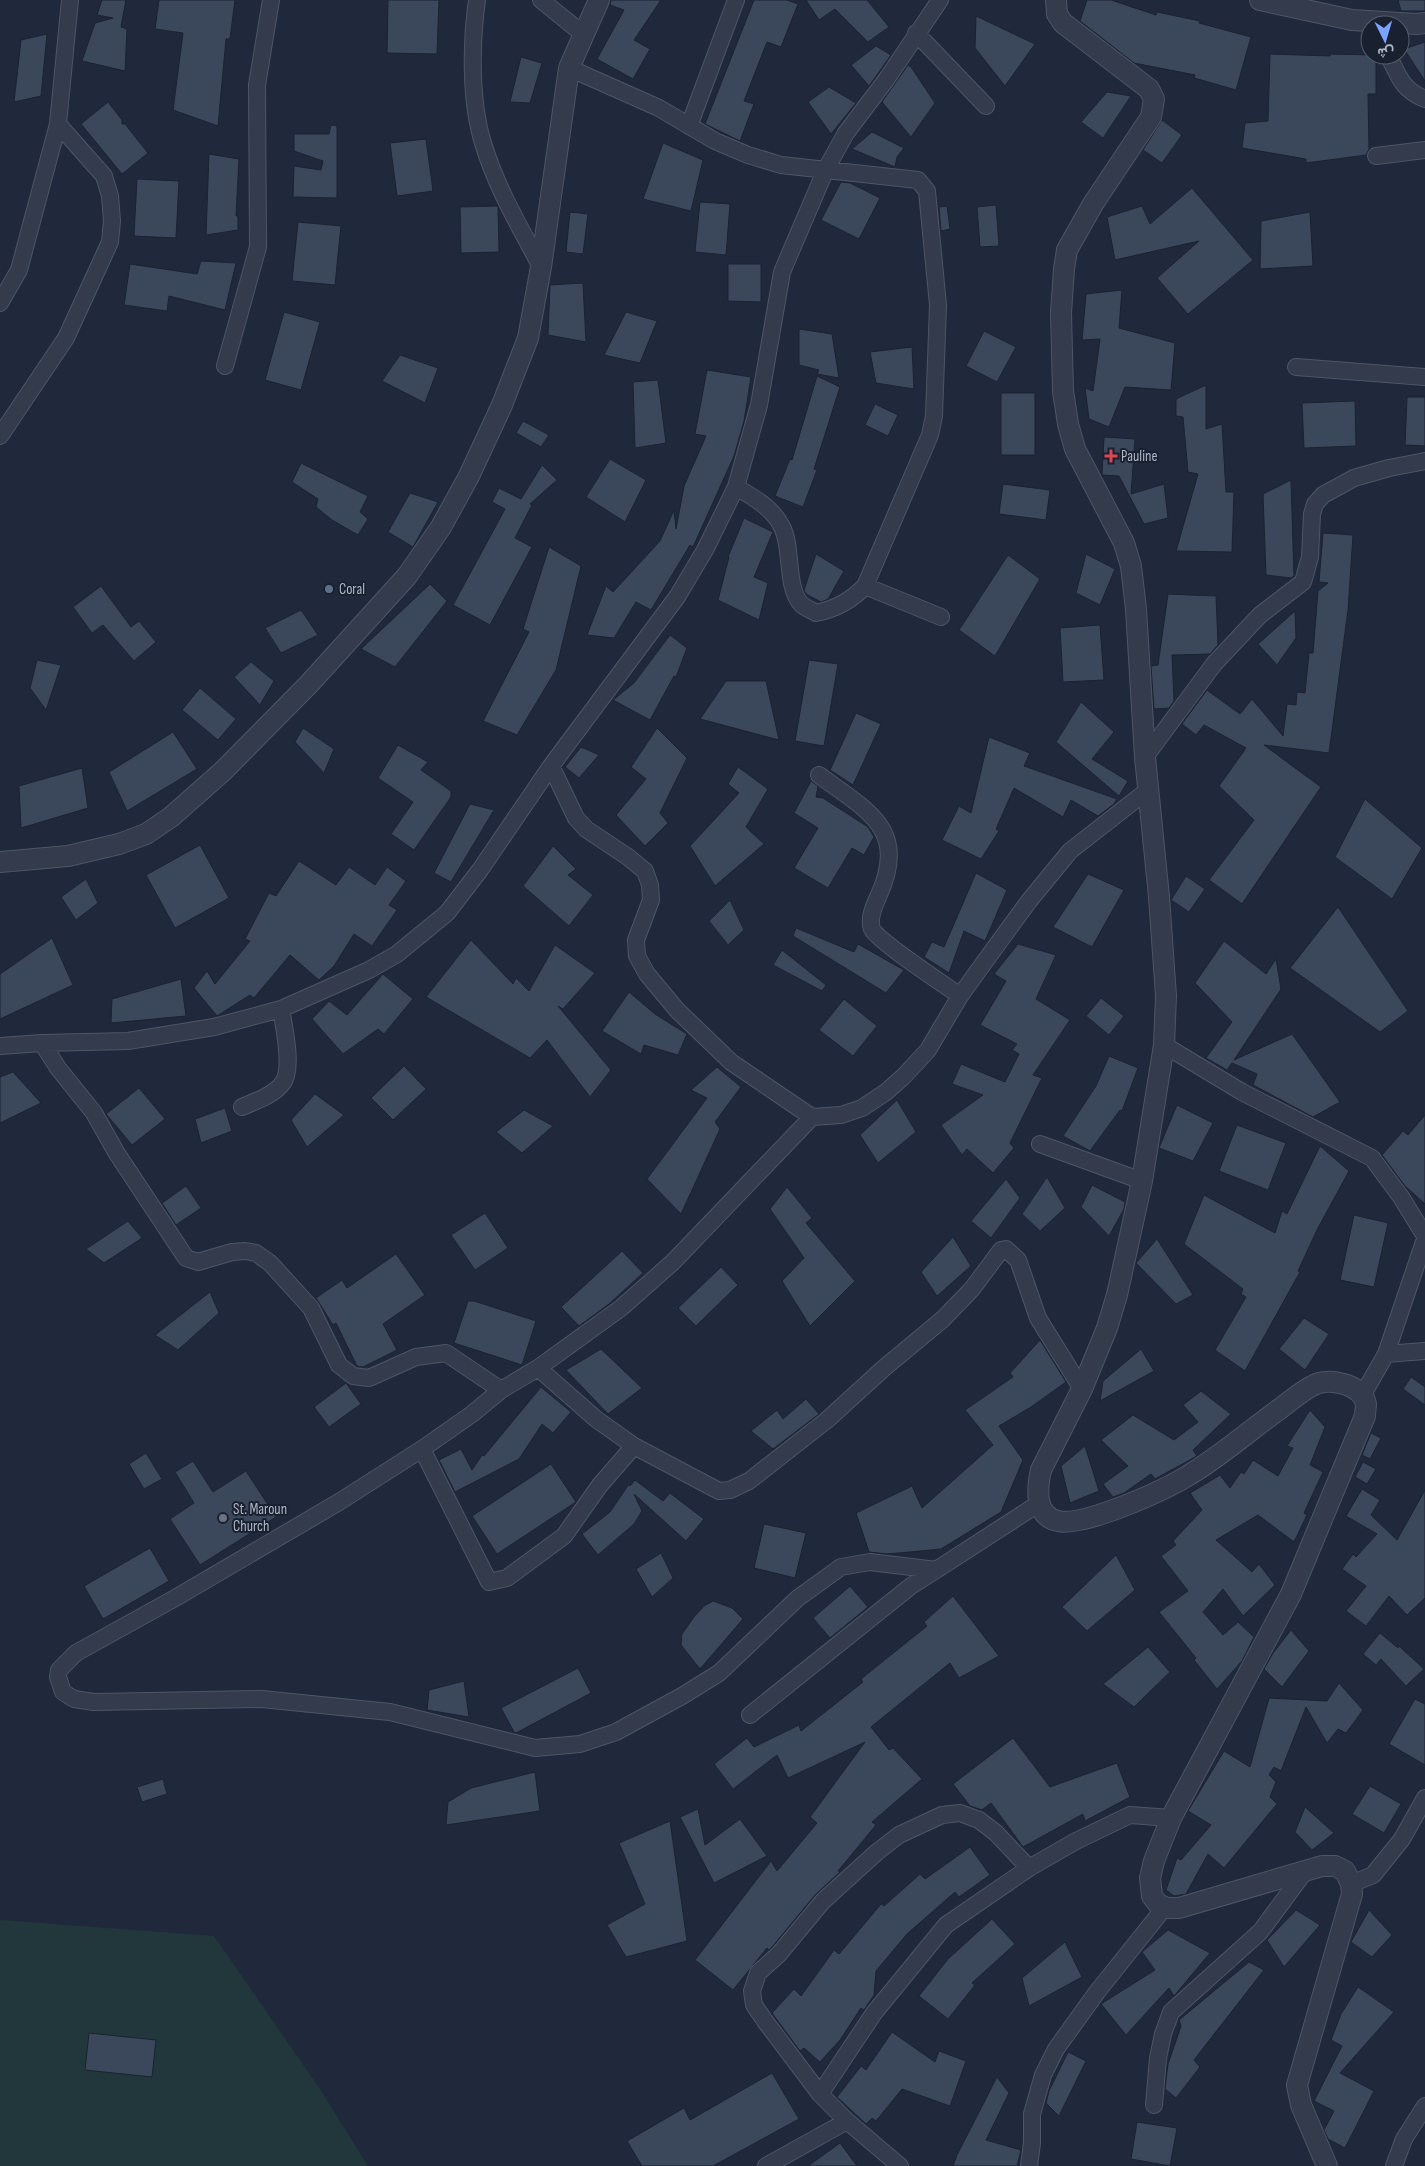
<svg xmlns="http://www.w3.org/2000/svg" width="1425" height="2166" viewBox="0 0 1425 2166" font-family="'Sofia Sans Condensed',Vazirmatn,sans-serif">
	<rect width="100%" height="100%" fill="#1f293b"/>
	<path fill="#21373c" d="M0,1920L214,1936L320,2089L368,2166H0Z"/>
	<path fill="#3b475b" stroke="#1b2332" d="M102,0H126L121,27L127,29L125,71L82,61L95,23L113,18L97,15Z
		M159,0H235L230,39H226L218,126L173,110L183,33L155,29Z
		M388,0H439L437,54L387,53Z
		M611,0H661L634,40L650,49L633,79L597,59L624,10L610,5Z
		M754,0H787L798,4L781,47L767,42L744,101L754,104L740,141L705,124Z
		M806,0H867L889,27L868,42L835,9L819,20Z
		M1087,0H1111L1156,15L1157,12L1200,21L1199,23L1251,37L1236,90L1194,78L1195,75L1134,63L1080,21Z
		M1398,0H1425V11H1401Z
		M976,16L1035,44L1005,86L975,48Z
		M47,34L41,96L14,102L21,40Z
		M1425,42V81L1404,49Z
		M876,46L891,55L869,86L851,65Z
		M1270,54L1330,56V54L1376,55V94H1368L1369,149L1366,155L1306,163V159L1242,148L1245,123L1268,121Z
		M521,57L542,63L530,103L510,102Z
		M908,65L911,67L935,103L911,137L882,102Z
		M829,87L856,103L831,134L808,102Z
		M1107,92L1131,96L1103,138L1081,122Z
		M108,102L122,120V124H125L148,153L122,174L81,124Z
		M1162,120L1182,135L1162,163L1143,150Z
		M331,125L337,126V198L293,197L294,166L321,170L323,161L294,151V134H329Z
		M872,132L904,148L897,157L895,167L852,149Z
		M426,139L433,191L397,196L390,143Z
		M663,143L703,160L691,211L643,199Z
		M209,154L239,159L236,216H238V230L206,235Z
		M137,179L179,181L176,238L134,236Z
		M841,182L850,183L880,198L859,239L821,220Z
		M1192,188L1253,260L1188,314L1157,278L1199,241L1115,260L1107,217L1142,206L1150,224Z
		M700,202L730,204L726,255L695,252Z
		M996,205L999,246L980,247L977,207Z
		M498,206L499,252L461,253L460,207Z
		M947,206L950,229L941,231L939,207Z
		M570,212L588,214L583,254L566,252Z
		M1310,212L1313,266L1260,269L1261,221Z
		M298,222L341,226L335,285L292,281Z
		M201,261L236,263L225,310L169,296L167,311L124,305L130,264L197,274Z
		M728,264H761V302L728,301Z
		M583,283L586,342L548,335L550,285Z
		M1122,290L1119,328L1175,343L1171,390L1125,387L1109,427L1089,419L1085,388L1093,391L1100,339L1082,340L1086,294Z
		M284,312L320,322L301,390L265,380Z
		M626,312L657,321L640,363L604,355Z
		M799,329L832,334L839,378L817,374L819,370L799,365Z
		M984,331L1016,347L997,382L966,366Z
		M912,347L914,389L876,383L870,352Z
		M400,355L438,368L425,403L382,381Z
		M707,370L751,377L744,421L734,456L693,547L690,545L651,610L636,602L614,638L587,635L606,586L613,592L660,541L674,510L676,529L684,486L706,436L695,434Z
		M817,376L840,387L814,469L817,470L803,507L775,496L790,459L792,460Z
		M658,380L666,443L635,448L633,382Z
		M1206,385V429L1222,424L1226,492H1234L1232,552L1176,551L1198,474L1188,472L1183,417L1176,416V399Z
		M1001,393H1035V455H1001Z
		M1407,397H1425V446L1405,445Z
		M1355,401L1356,446L1304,448L1302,403Z
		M875,404L898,415L888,436L865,425Z
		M523,421L549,435L541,447L516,433Z
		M1104,437L1135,439L1131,494L1164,484L1168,518L1144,524L1119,476L1102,475Z
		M610,459L646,480L625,522L586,497Z
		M301,463L368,496L360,512L368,519L358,535L332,520L316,507L318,499L292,482Z
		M542,465L557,480L530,504L532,505L515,538L532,547L490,625L453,605L505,509L492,502L499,488L521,499Z
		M1291,480L1294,576L1291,578L1266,575L1263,494Z
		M1003,484L1050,490L1046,520L999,514Z
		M410,493L438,502L413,547L388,532Z
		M744,518L773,532L754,577L768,583L759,620L718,600L729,557H728Z
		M1323,533L1353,535L1348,610L1329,753L1264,745L1321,787L1242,904L1209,880L1254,820L1219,786L1246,748L1204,725L1196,735L1182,724L1207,690L1240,714L1252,699L1283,736L1287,704L1296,705L1297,692L1305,693L1309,653H1313L1318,591L1328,583L1319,582Z
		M549,547L581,566L556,670L517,735L483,721L529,632L523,629Z
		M816,554L844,571L828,599L821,602L806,594L804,590Z
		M1086,554L1115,569L1100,605L1076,593Z
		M1008,555L1040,579L995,656L959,630Z
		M430,584L447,601L395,667L361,649Z
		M101,586L131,627L139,621L156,642L134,661L103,625L92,633L73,607Z
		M1168,594L1216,596L1218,645L1210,654L1172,655L1174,701L1169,708L1154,709L1151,666L1158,665Z
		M301,610L318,635L281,653L265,628Z
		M1295,611L1296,638L1277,665L1258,644Z
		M1100,625L1104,680L1063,682L1060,628Z
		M670,635L687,648L676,677L674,676L650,720L613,700L634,683Z
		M37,660L61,665L46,710L30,688Z
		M809,660L838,664L824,746L795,741Z
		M251,662L274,681L260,705L234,677Z
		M726,681H766L779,740L700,719Z
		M200,688L236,719L218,740L182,710Z
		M1081,702L1114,732L1092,759L1128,781L1119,796L1056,742Z
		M856,713L881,724L853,785L830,770Z
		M303,728L334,749L324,773L295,742Z
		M657,728L687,758L660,813L668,823L645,846L616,815L646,779L631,767Z
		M173,732L197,769L127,811L109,772Z
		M989,737L1030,753L1024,766L1117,799L1114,804L1098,816L1071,800L1063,817L1014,788L996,829L999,831L981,859L942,840L959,806L971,813Z
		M398,745L428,762L421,770L451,791V797L414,850L391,834L413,802L378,778Z
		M581,747L599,755L579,778L565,767Z
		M738,767L768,789L746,827L764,844L715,886L690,846L739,793L728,784Z
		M82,768L88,808L21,828L19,786Z
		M811,781L818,786L816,797L823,798L868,827L874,837L864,855L852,848L828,888L794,868L818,828L794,813Z
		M1365,799L1422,848L1392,899L1335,857Z
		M470,804L494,810L451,882L434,873Z
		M200,845L229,898L175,928L146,875Z
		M553,846L576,869L568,875L593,895L569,926L523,886Z
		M299,861L336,885L349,867L375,885L387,867L406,881L389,905L397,910L372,946L354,934L334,966L319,980L290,955L254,998L250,995L217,1016L194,988L207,971L215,984L250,941L245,939L269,893L276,896Z
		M976,873L1007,890L985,941L964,931L949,973L924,957L932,942L944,947Z
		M1088,874L1124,890L1092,947L1053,927Z
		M1186,876L1205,889L1189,912L1171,900Z
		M86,879L98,903L76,920L61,897Z
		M730,900L744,930L728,945L709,921Z
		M1338,907L1408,1011L1380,1032L1290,968Z
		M796,928L854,952L858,944L904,970L886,993L793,936Z
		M52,938L73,985L0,1019V974Z
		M471,940L513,984L516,978L529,991L555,945L595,973L563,1009L558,1006L611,1070L590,1097L547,1040L530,1058L426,997Z
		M1224,941L1266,974L1276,959L1281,989L1234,1060L1292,1034L1340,1102L1313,1117L1253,1085L1257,1074L1232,1063L1227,1070L1206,1058L1232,1022L1195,983Z
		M1018,944L1056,955L1036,999L1070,1020L1033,1075L1042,1078L1010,1143L1014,1148L993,1173L967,1149L962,1155L941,1125L983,1095L952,1084L961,1064L1005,1082L1019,1054L1012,1050L1017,1044L980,1025L1006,981L994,974Z
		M782,950L826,985L822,991L773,965Z
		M383,974L413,999L384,1034L378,1029L343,1054L312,1019L329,1001L347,1015Z
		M181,979L186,1016L111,1023L112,999Z
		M629,992L655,1014L687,1034L678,1055L644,1045L641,1054L602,1031Z
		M1101,998L1124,1016L1109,1035L1086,1016Z
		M844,999L877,1026L853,1056L819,1030Z
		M1109,1056L1138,1068L1122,1111L1120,1110L1090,1151L1063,1136L1096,1086Z
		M404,1066L426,1089L393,1120L371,1098Z
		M717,1067L741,1087L715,1122L720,1129L681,1214L647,1179L707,1098L691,1090Z
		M13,1072L41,1103L0,1123V1077Z
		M139,1088L165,1119L132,1145L106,1114Z
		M315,1094L344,1115L307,1147L291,1120Z
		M897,1100L916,1132L878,1163L860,1135Z
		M1177,1105L1213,1123L1193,1161L1159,1148Z
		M225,1108L232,1131L201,1143L195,1119Z
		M524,1110L553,1126L522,1153L496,1132Z
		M1425,1115V1204L1405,1186L1382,1155L1403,1131L1408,1135Z
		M1237,1125L1286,1143L1268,1190L1219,1171Z
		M1320,1146L1349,1171L1317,1230L1298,1271L1300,1272L1245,1371L1215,1350L1246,1297L1241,1294L1243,1289L1184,1244L1204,1195L1275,1233L1282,1211L1287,1214Z
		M1047,1177L1065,1208L1040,1231L1022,1214Z
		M1006,1179L1020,1198L991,1238L971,1221Z
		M1092,1185L1125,1202L1124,1209L1109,1236L1081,1207Z
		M186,1186L201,1208L176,1225L162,1203Z
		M787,1187L812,1218L806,1223L855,1281L810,1326L782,1281L804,1258L770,1209Z
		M485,1213L508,1248L475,1270L451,1235Z
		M1354,1215L1388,1223L1374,1287L1340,1280Z
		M128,1221L142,1238L104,1263L86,1249Z
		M953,1237L971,1266L937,1296L921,1272Z
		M1157,1239L1193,1295L1176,1304L1136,1263Z
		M622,1251L643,1273L609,1304L579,1326L561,1307Z
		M396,1254L425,1295L383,1324L397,1350L363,1367L357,1366L336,1323L333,1325L316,1298L342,1280L347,1288Z
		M721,1267L738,1285L696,1326L678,1308Z
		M210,1292L219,1313L178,1350L155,1335Z
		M468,1301H474L536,1321L522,1365L454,1343Z
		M1304,1318L1329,1334L1305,1370L1279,1349Z
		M1040,1340L1066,1382L1031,1407L999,1426L1023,1460L1001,1512L941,1549L888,1554L869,1552L856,1513L912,1486L922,1508L993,1445L965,1410L1013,1377L1010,1373Z
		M601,1349L642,1388L608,1414L566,1370Z
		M1141,1349L1154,1371L1100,1401L1103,1381Z
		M1411,1377L1425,1387V1405L1403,1389Z
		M346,1383L361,1404L329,1427L314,1407Z
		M541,1387L571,1412L553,1433L542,1424L519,1459L455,1492L439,1460L461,1449L472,1470L482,1455L484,1456Z
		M1201,1391L1231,1414L1193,1450L1197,1456L1155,1479L1151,1474L1124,1493L1113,1497L1103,1484L1128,1466L1101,1440L1133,1415L1174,1440L1198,1422L1183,1405Z
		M806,1399L819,1414L773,1449L751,1431L777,1410L783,1419Z
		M1310,1410L1325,1427L1310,1465L1323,1472L1304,1513L1307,1515L1294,1542L1258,1515L1216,1540L1252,1572L1259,1564L1275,1585L1243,1616L1223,1589L1203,1612L1223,1635L1238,1622L1254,1637L1242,1661L1217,1689L1194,1660L1196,1658L1159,1612L1188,1591L1161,1556L1176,1545L1173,1541L1202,1510L1190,1493L1220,1475L1230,1488L1241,1472L1244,1474L1253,1460L1278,1476L1293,1448L1287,1446Z
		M1371,1433L1381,1438L1370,1459L1362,1455Z
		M1085,1446L1099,1491L1070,1503L1061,1466Z
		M146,1453L162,1479L144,1489L129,1464Z
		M193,1461L213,1492L246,1471L276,1517L200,1565L170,1519L194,1503L175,1472Z
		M1363,1462L1376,1469L1367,1484L1355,1477Z
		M551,1464L576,1502L497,1554L472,1516Z
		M635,1480L663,1501L670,1493L704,1519L686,1541L634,1494L642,1511L634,1524L598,1555L582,1534L610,1512L629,1484L630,1486Z
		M1362,1489L1380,1500L1371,1515L1397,1540L1425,1490V1598L1407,1615L1389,1596L1366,1626L1346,1611L1366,1586L1342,1569L1353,1554L1356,1557L1377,1534L1346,1516Z
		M764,1524L806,1533L795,1578L754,1568Z
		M150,1548L169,1581L103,1619L84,1586Z
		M661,1553L673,1578L652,1597L636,1569Z
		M1116,1555L1135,1590L1087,1631L1062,1607Z
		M850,1586L868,1607L830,1638L813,1618Z
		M953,1596L999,1656L959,1678L950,1663L871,1727L889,1750L893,1748L922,1779L872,1822L876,1825L838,1871L840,1872L815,1895L772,1947L769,1950L767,1948L733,1990L695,1960L771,1861L777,1871L817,1823L810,1817L865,1742L788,1778L777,1755L733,1789L714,1764L747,1738L754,1747L799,1725L801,1731L863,1682L861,1679L927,1626L924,1622Z
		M713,1601L732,1608L743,1619L700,1669L681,1645L682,1634L694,1617L704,1606Z
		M1291,1630L1309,1651L1282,1687L1264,1669L1273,1653Z
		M1380,1633L1398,1648L1399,1646L1424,1669L1406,1686L1381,1659L1376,1665L1363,1654Z
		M1148,1647L1170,1672L1134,1707L1103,1684Z
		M578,1668L591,1693L516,1733L514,1732L501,1708Z
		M464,1681L469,1717L427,1710L429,1690Z
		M1339,1683L1363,1710L1346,1733L1338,1729L1327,1743L1306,1707L1281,1771L1274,1767L1269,1775L1276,1782L1270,1797L1277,1804L1224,1868L1208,1854L1186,1894L1174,1896L1166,1890L1177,1858L1181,1860L1211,1825L1188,1811L1224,1751L1250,1767L1269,1698L1327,1701Z
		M1415,1699L1425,1704V1765L1389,1744Z
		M1013,1738L1050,1787L1117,1763L1130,1797L1085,1821L1083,1814L1023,1847L991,1803L982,1810L970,1806L953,1784Z
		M535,1772L540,1811L446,1825L448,1802L471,1788Z
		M163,1779L167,1794L142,1802L137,1787Z
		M1370,1786L1401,1804L1384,1833L1352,1814Z
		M1305,1807L1334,1833L1312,1850L1295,1832Z
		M698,1809L705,1845L740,1819L767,1856L714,1883L680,1817Z
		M670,1821L687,1941L626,1957L607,1925L645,1904L619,1843Z
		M970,1847L990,1875L959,1897L955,1892L907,1934L876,1971L874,1995L864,2010L861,2008L840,2040L820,2062L804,2048L800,2051L772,2013L794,1989L801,1996L834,1950L839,1954L881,1904L884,1906L920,1874L925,1879Z
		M1296,1910L1320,1925L1284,1967L1267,1940Z
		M1369,1910L1392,1935L1372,1957L1351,1942Z
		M992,1919L1015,1944L972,1983L975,1985L948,2019L919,1996L948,1959Z
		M1168,1930L1210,1953L1174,1996L1169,1988L1126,2035L1101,2004L1155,1970L1142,1952Z
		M1065,1942L1082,1977L1029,2006L1022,1978Z
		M1249,1962L1264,1970L1194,2060L1200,2067L1176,2098L1165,2089L1168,2064L1181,2026L1179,2020Z
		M1358,1987L1394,2012L1340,2073L1374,2091L1345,2148L1328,2139L1324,2130L1334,2111L1314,2101L1342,2046L1331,2040L1341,2014Z
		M892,2032L935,2062L939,2051L966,2061L950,2106L902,2089L876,2121L872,2118L866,2124L837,2097L861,2066L866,2070Z
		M89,2033L156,2040L152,2077L85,2070Z
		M1068,2052L1086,2061L1059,2116L1046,2103L1049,2091Z
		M772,2073L799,2119L713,2166H642L627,2141L684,2108L690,2120Z
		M997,2077L1009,2093L986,2140L1021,2150L1017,2166H953L957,2155Z
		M1137,2122L1177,2128L1170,2166L1131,2159Z
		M840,2143L857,2166H808Z"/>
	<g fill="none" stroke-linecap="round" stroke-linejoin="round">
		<g stroke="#4e5666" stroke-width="18">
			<path id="minor" d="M477,0C471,43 470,101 483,143C496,187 520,227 541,267
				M541,0L583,34
				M916,33L986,106
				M1388,55C1399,76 1401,89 1425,99
				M569,68L659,108L715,141L748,155L781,165L918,180L927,191L938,305L934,416L930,435L865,586C851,601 836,609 816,613C811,610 806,608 802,605C785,588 793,548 782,527C772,507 754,498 736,487
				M689,126L736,0
				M1376,156L1425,150
				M0,303L19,270L58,124L70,0
				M225,366L258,247L257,85L271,0
				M1296,367L1425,377
				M0,436L66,338L110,242L112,221L110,196L104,176L58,124
				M865,586L941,617
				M1145,757L1214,664L1260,615L1303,582L1310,557L1312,514L1315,504L1323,495L1354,478L1389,468L1425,461
				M551,766L576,818L586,829L628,857L645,871L650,885L651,900L636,940L637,956L647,974L677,1010L731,1062L812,1117L841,1115L862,1108L886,1092L904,1076L928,1050L960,996L983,964L1029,901L1070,851L1148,790
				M819,775C867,811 910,829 878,897C874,906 868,919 872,929C879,942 945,985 960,996
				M42,1043L58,1068L94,1113L116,1152L186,1258L198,1262L232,1252L245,1251L256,1253L270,1263L311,1308L339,1365L353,1376L369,1378L416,1357L446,1353L501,1390
				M1164,1045L1242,1092L1372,1158L1401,1197L1425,1236
				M0,1046L42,1043L128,1041L214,1027L281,1009L369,970L397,954L447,913L480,870L551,766L677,597L705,550L736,487L759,405L782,272L826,169L846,133L886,80L940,0
				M242,1107C256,1101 272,1096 282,1084C294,1070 284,1027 281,1009
				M812,1117L673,1262L621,1308L538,1368L501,1390L472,1414L422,1449L339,1502L177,1597L76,1653L59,1670L58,1677L63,1692L74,1699L94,1702L262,1699L390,1712L535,1748L580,1744L616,1732L682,1696L719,1673L798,1598L841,1567L870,1562L936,1570L1038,1504
				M1040,1144L1142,1181
				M1386,1354L1425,1351
				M1362,1396L1386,1354L1425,1239
				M634,1446L719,1491L730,1490L749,1481L827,1420L884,1368L943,1319L972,1289L1001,1250L1006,1249L1018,1260L1038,1318L1082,1389
				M422,1449L489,1582L507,1578L564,1536L600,1485L634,1446L596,1419L538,1368
				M750,1715L911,1586L936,1570
				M1351,1884L1373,1875L1402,1839L1425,1798
				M820,2094L765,2021L754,2005L752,1991L758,1973L779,1954L823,1901L877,1852L899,1835L942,1815L960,1813L979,1820L996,1833L1029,1868
				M1154,2105L1158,2058L1163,2034L1171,2012L1260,1932L1306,1870
				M766,2166L847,2121
				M900,2166L847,2121L820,2094L874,2013L946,1925L1029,1868L1076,1841L1130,1815L1171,1818
				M1029,2166L1032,2143V2114L1043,2075L1056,2049L1097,1992L1165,1907
				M1394,2166L1404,2139L1425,2106"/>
		</g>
		<g stroke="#4e5666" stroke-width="22">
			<path id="tertiary" d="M1056,0L1057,14L1063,23L1149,89L1154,99L1151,117L1093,204L1067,250L1064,269L1061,313L1063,391L1068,424L1075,449L1124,543L1131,566L1136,609L1145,757L1159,897L1166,996L1164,1045L1142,1181L1117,1295L1107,1328L1082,1389L1041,1470C1037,1488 1034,1516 1058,1521C1084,1527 1165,1490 1189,1475C1221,1456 1250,1430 1281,1408C1292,1400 1306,1387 1319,1383C1334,1379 1362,1385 1366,1404C1366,1408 1365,1412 1365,1416L1291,1594L1171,1818L1154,1861L1150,1878L1152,1896L1158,1904L1167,1908H1179L1322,1866H1335L1345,1871L1351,1884L1352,1894L1297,2085L1301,2105L1327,2166
				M1260,0L1352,20L1416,24L1425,23
				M0,862L68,856L119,844L146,834L171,817L223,771L309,684L407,576L441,527L469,476L502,405L528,338L541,267L569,68L599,0"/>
		</g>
		<use href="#minor" stroke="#333b4c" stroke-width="16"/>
		<use href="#tertiary" stroke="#333b4c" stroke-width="20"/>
	</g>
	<path fill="#e0444e" stroke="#192130" stroke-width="2" d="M1108.5 448.5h5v5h5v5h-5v5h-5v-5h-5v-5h5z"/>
	<circle fill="#5c6f8a" stroke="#192130" stroke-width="2" cx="329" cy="589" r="5"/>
	<circle fill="#6b7280" stroke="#192130" stroke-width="2" cx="223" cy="1518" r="5"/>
	<g text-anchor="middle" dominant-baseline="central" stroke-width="4" stroke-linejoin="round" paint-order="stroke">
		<g font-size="15" fill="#aeb6c8" stroke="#192130" text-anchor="start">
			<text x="1121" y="456">Pauline</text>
			<text x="339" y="589">Coral</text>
			<text x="233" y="1509">St. Maroun<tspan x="233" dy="17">Church</tspan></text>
		</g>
	</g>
	<g transform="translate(1385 40) rotate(175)"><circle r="24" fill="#192130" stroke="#555d6d"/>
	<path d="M0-4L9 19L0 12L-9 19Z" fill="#7ca4ff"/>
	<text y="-8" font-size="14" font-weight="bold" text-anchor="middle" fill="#aeb6c8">ش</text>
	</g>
</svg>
